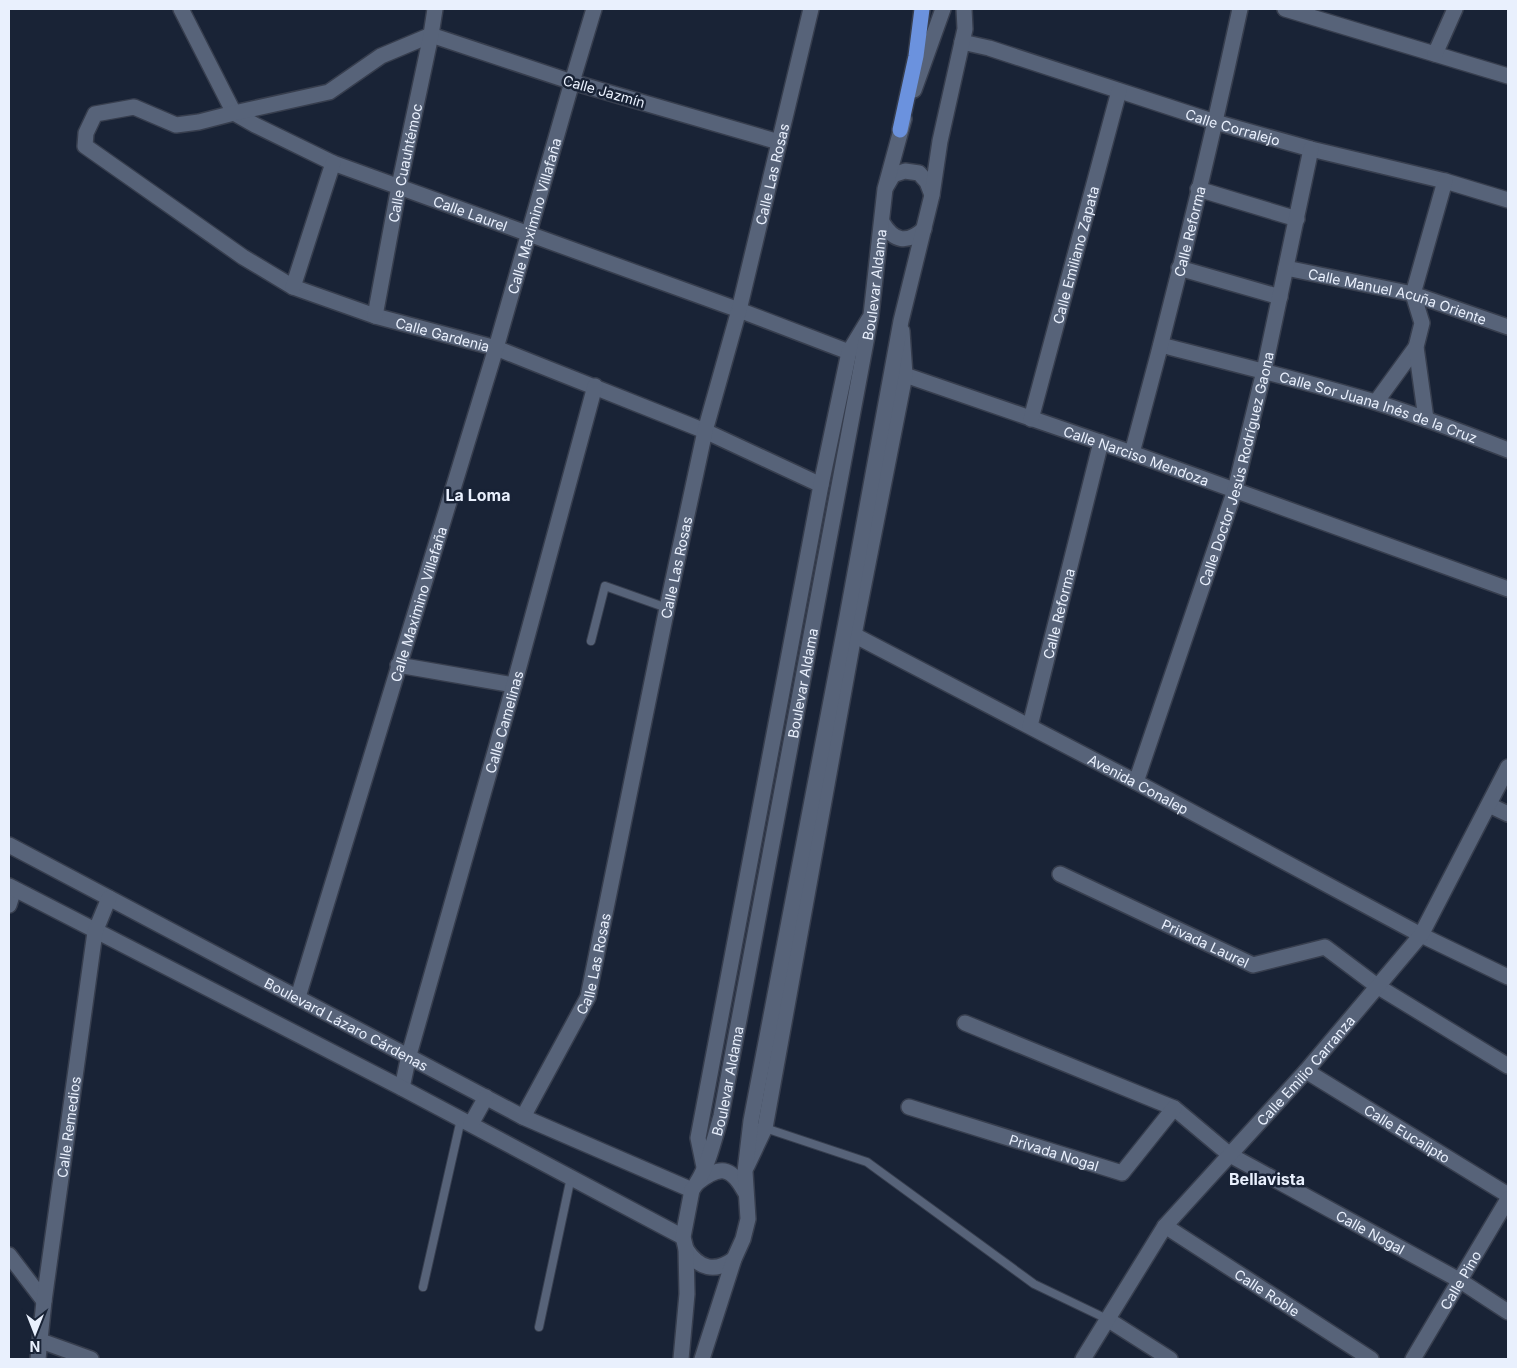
<svg xmlns="http://www.w3.org/2000/svg" width="1517" height="1368" viewBox="0 0 1517 1368" font-family="Inter,sans-serif">
	<rect width="100%" height="100%" fill="#192336"/>
	<g fill="none" stroke-linecap="round" stroke-linejoin="round">
		<g stroke="#373e4e" stroke-width="10">
			<path id="service" d="M591,641L605,586L667,608
				M765,1128L867,1162L1034,1284L1107,1319
				M423,1287L461,1119
				M539,1327L571,1177"/>
		</g>
		<g stroke="#373e4e" stroke-width="18">
			<g id="minor">
				<path id="s1" d="M181,9L234,113L255,125L333,163L739,310L849,352"/>
				<path d="M1285,9L1508,76"/>
				<path id="s2" d="M962,42L989,48L1215,122L1311,149L1445,181L1508,200"/>
				<path d="M1435,54L1455,9"/>
				<path id="s3" d="M779,142L572,82L431,35L381,56L329,92L234,113L199,122L176,125L134,107L95,114L86,133L85,146L243,257L293,287L375,316L496,348L705,431L821,485"/>
				<path d="M1198,189L1297,219"/>
				<path d="M1179,268L1280,297"/>
				<path id="s4" d="M1286,268L1413,294L1508,327"/>
				<path d="M293,287L333,163"/>
				<path id="s5" d="M375,316L399,186L431,35L435,9"/>
				<path id="s6" d="M1161,345C1232,363 1304,381 1375,402C1420,416 1464,433 1508,450"/>
				<path id="s7" d="M905,375L1132,453L1508,589"/>
				<path d="M1376,402L1416,347"/>
				<path id="s8" d="M1031,419L1119,91"/>
				<path d="M1426,419L1416,347L1422,323L1413,294L1445,181"/>
				<path id="s9" d="M1132,453C1172,306 1208,158 1240,9"/>
				<path id="s10" d="M854,635L1136,782L1421,935L1508,977"/>
				<path d="M398,665L514,685"/>
				<path id="s11" d="M1030,726L1101,442"/>
				<path id="s12" d="M1136,782L1235,490L1264,371L1311,149"/>
				<path d="M1489,805L1508,814"/>
				<path id="s13" d="M1060,874L1253,965L1325,947L1377,986L1508,1066"/>
				<path d="M9,905L14,889"/>
				<path id="s14" d="M298,997L496,348L572,82L594,9"/>
				<path id="s15" d="M965,1023L1174,1108L1230,1155L1459,1280L1508,1312"/>
				<path id="s16" d="M1306,1071L1508,1195"/>
				<path id="s17" d="M402,1088L409,1055L514,685L595,386"/>
				<path id="s18" d="M909,1107L1122,1173L1174,1108"/>
				<path id="s19" d="M523,1117L588,997L667,608L705,431L739,310L811,9"/>
				<path d="M747,1166L765,1128L854,635L905,375L902,331"/>
				<path d="M704,1167L698,1138L821,485L849,352L869,319"/>
				<path id="s20" d="M1165,1226L1371,1359"/>
				<path d="M9,1255L44,1301"/>
				<path d="M1107,1319L1170,1359"/>
				<path d="M41,1341L91,1359"/>
				<path id="s21" d="M1083,1359L1165,1226L1306,1071L1421,935L1508,767"/>
				<path id="s22" d="M1413,1359L1508,1199"/>
			</g>
		</g>
		<g stroke="#373e4e" stroke-width="18">
			<g id="tertiary">
				<path d="M914,90L943,9"/>
				<path d="M886,187L893,175L905,171L919,173L927,182L932,195"/>
				<path d="M882,222C894,242 907,244 924,229"/>
				<path id="s23" d="M9,845L523,1117L692,1190"/>
				<path d="M9,886L402,1088L683,1237"/>
				<path d="M471,1124L486,1097"/>
				<path d="M697,1183C720,1165 731,1166 745,1192"/>
				<path d="M686,1249C699,1269 715,1273 734,1259"/>
				<path id="s24" d="M38,1359L44,1301L95,932L109,898"/>
				<path id="s25" d="M681,1359L687,1294L686,1249L683,1237L692,1190C708,1169 714,1140 721,1116L871,315L885,189L904,119"/>
				<path d="M702,1359L734,1259L743,1239L748,1219L745,1172L751,1121L847,617L901,321L932,195L940,141L965,29L964,9"/>
			</g>
		</g>
		<g stroke="#373e4e" stroke-width="18">
			<path id="trunk" d="M900,130L916,56L922,9"/>
		</g>
		<use href="#service" stroke="#576379" stroke-width="8"/>
		<use href="#minor" stroke="#576379" stroke-width="15"/>
		<use href="#tertiary" stroke="#576379" stroke-width="15"/>
		<use href="#trunk" stroke="#6b92de" stroke-width="15"/>
	</g>
	<g text-anchor="middle" dominant-baseline="central" stroke-width="5" stroke-linejoin="round" paint-order="stroke">
		<g font-size="14" fill="#e9f0fd" stroke="#192336">
			<text transform="translate(604 91) rotate(16)">Calle Jazmín</text>
			<text stroke="none"><textPath href="#s2" startOffset="284">Calle Corralejo</textPath></text>
			<text stroke="none"><textPath href="#s5" startOffset="156">Calle Cuauhtémoc</textPath></text>
			<text stroke="none"><textPath href="#s19" startOffset="980">Calle Las Rosas</textPath></text>
			<text stroke="none"><textPath href="#s1" startOffset="374">Calle Laurel</textPath></text>
			<text stroke="none"><textPath href="#s14" startOffset="816">Calle Maximino Villafaña</textPath></text>
			<text stroke="none"><textPath href="#s9" startOffset="229">Calle Reforma</textPath></text>
			<text stroke="none"><textPath href="#s8" startOffset="170">Calle Emiliano Zapata</textPath></text>
			<text stroke="none"><textPath href="#s25" startOffset="1096">Boulevar Aldama</textPath></text>
			<text stroke="none"><textPath href="#s4" startOffset="115">Calle Manuel Acuña Oriente</textPath></text>
			<text stroke="none"><textPath href="#s3" startOffset="1166">Calle Gardenia</textPath></text>
			<text stroke="none"><textPath href="#s6" startOffset="226">Calle Sor Juana Inés de la Cruz</textPath></text>
			<text stroke="none"><textPath href="#s7" startOffset="245">Calle Narciso Mendoza</textPath></text>
			<text stroke="none"><textPath href="#s12" startOffset="329">Calle Doctor Jesús Rodríguez Gaona</textPath></text>
			<text stroke="none"><textPath href="#s19" startOffset="575">Calle Las Rosas</textPath></text>
			<text stroke="none"><textPath href="#s14" startOffset="411">Calle Maximino Villafaña</textPath></text>
			<text stroke="none"><textPath href="#s11" startOffset="116">Calle Reforma</textPath></text>
			<text stroke="none"><textPath href="#s25" startOffset="691">Boulevar Aldama</textPath></text>
			<text stroke="none"><textPath href="#s17" startOffset="380">Calle Camelinas</textPath></text>
			<text stroke="none"><textPath href="#s10" startOffset="321">Avenida Conalep</textPath></text>
			<text stroke="none"><textPath href="#s13" startOffset="161">Privada Laurel</textPath></text>
			<text stroke="none"><textPath href="#s19" startOffset="170">Calle Las Rosas</textPath></text>
			<text stroke="none"><textPath href="#s23" startOffset="382">Boulevard Lázaro Cárdenas</textPath></text>
			<text stroke="none"><textPath href="#s21" startOffset="366">Calle Emilio Carranza</textPath></text>
			<text stroke="none"><textPath href="#s25" startOffset="286">Boulevar Aldama</textPath></text>
			<text stroke="none"><textPath href="#s24" startOffset="234">Calle Remedios</textPath></text>
			<text stroke="none"><textPath href="#s16" startOffset="119">Calle Eucalipto</textPath></text>
			<text stroke="none"><textPath href="#s18" startOffset="152">Privada Nogal</textPath></text>
			<text stroke="none"><textPath href="#s15" startOffset="459">Calle Nogal</textPath></text>
			<text stroke="none"><textPath href="#s22" startOffset="92">Calle Pino</textPath></text>
			<text stroke="none"><textPath href="#s20" startOffset="122">Calle Roble</textPath></text>
		</g>
		<g font-size="16" font-weight="bold" fill="#e9f0fd" stroke="#192336">
			<text x="478" y="495">La Loma</text>
			<text x="1267" y="1179">Bellavista</text>
		</g>
	</g>
	<rect width="1517" height="1368" fill="none" stroke="#e9f0fd" stroke-width="20"/>
	<g transform="translate(35 1333) rotate(180)" stroke="#192336" stroke-width="4" paint-order="stroke">
	<path d="M0-4L9 19L0 12L-9 19Z" fill="#e9f0fd"/>
	<text y="-8" font-size="14" font-weight="bold" text-anchor="middle" fill="#e9f0fd">N</text>
	</g>
</svg>
